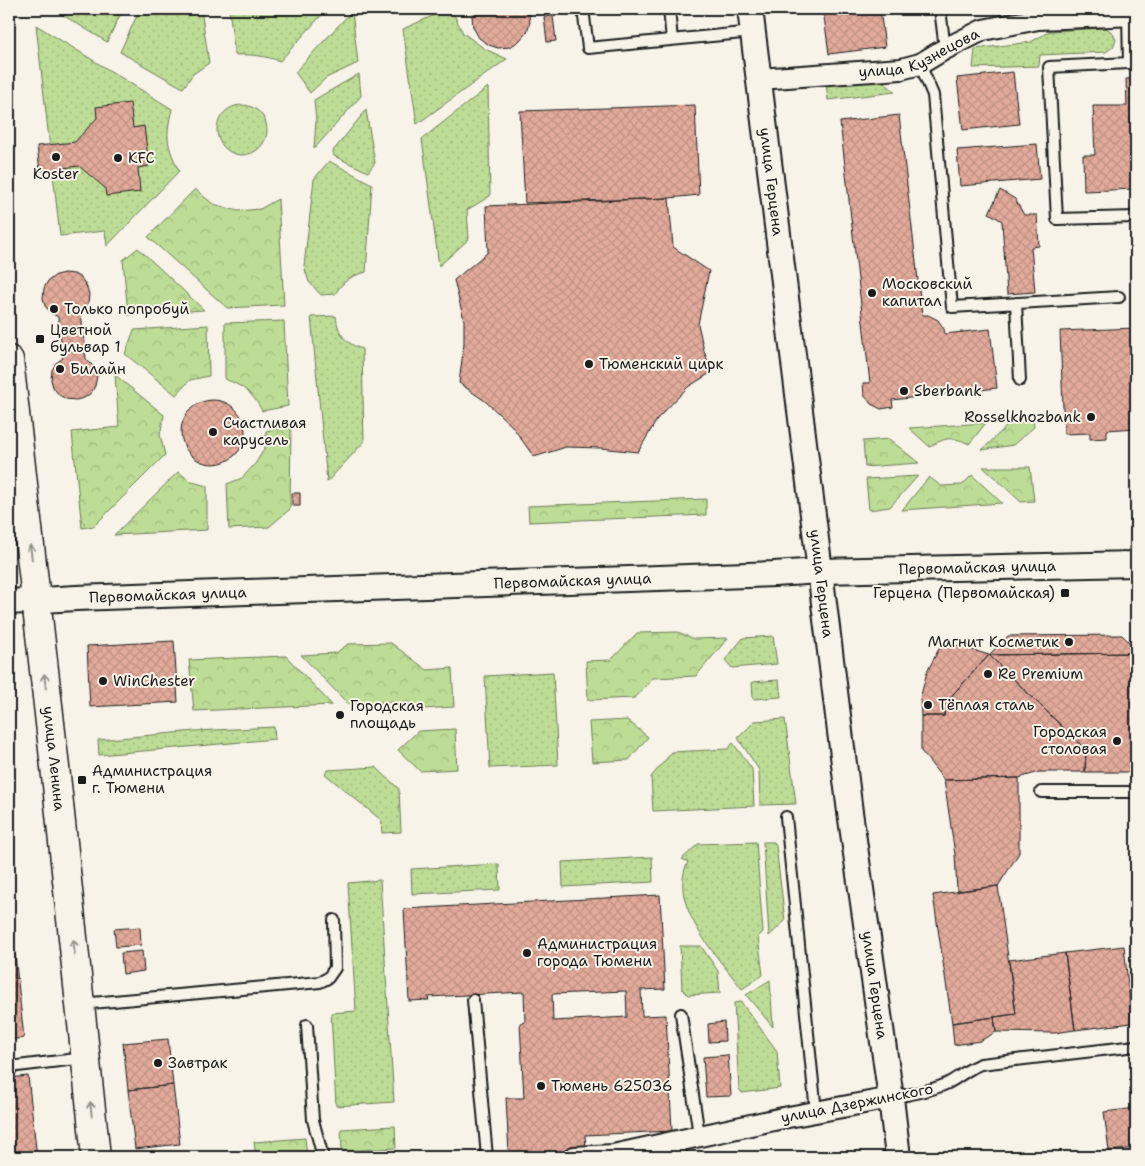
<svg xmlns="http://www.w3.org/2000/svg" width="1145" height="1166" viewBox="0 0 1145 1166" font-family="'Shantell Sans',sans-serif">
	<defs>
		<pattern id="grass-dots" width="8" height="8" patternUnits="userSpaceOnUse" patternTransform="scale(1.25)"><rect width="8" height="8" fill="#bddc95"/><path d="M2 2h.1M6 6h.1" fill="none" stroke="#a2bc80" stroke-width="1.8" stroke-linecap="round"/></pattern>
		<pattern id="forest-crowns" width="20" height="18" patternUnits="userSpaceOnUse" patternTransform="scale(1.25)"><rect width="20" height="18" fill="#bddc95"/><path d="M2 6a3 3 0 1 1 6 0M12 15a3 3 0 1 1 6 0" fill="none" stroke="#a2bc80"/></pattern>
		<pattern id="building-cross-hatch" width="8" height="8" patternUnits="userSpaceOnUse" patternTransform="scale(1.25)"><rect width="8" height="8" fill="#e2aa9b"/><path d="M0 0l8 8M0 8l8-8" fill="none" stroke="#c19285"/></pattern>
	</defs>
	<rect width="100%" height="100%" fill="#f7f3e8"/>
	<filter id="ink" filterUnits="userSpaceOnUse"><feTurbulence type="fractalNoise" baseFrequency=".02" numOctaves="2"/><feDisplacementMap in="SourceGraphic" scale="10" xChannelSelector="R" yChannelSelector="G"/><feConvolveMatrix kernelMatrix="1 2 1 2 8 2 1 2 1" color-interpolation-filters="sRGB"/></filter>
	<g filter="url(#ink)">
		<path fill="url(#grass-dots)" stroke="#6c7c58" d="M53,9H123L107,42Z
			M140,9H201L209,63L193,74L183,88L120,52Z
			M229,9H268L289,13L303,9H327L280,61C265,56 251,54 235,55Z
			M448,9H451L463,33L485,49L507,59L417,124L403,29Z
			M352,11L358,63L326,78L310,93L295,72Z
			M36,25L172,109C165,138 167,145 179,171L107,246L105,231L60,236Z
			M1106,28L1113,33L1116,40L1113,47L1106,52L1040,55L1039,66L973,68L975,49L1031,42L1050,31Z
			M359,74L361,96L314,149L316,121L314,100Z
			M883,81L895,92L828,100L826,83Z
			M488,87L490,196L467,210L469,239L439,266L422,139Z
			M217 130a25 25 0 1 1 50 0a25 25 0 1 1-50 0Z
			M366,110L375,163L368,172L334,156L333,151Z
			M329,161L372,184L366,272C351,276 343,281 335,294L321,295L309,282L304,266L314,179Z
			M336,316C338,334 345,343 362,349L364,442L327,482L311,317Z
			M773,636L777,664L732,668L725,660L743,638Z
			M553,672L558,765L490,768L485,676Z
			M779,680L781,697L753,699L752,682Z
			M785,719L796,804L760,805L759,770L738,738L755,721Z
			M274,727L275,739L99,755L98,740L195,731Z
			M733,743L752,769L754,806L653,811L651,777L672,752L728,749Z
			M376,767L399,789L401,832L382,833L381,820L325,774L328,770Z
			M756,842L763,932L758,937L763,975L742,989C718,957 666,904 688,862L682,859L698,844Z
			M763,842H774L776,846L785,921L769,936Z
			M652,857L653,882L563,887L562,862Z
			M499,864L500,890L412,894L411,869Z
			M380,880L394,1102L336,1106L331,1013L356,1011L348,883Z
			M701,946L718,971L720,993L688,995L682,989L680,946Z
			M770,980L773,1027L746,995Z
			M741,1002L777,1051L780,1088L742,1093L739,1089L734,1003Z"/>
		<path fill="url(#forest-crowns)" stroke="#6c7c58" d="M195,189L213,204L238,211L260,209L278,199L284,305L227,308L148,237Z
			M138,248L204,310L128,315L123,260Z
			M284,321L288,406L262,411C252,392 244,387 225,379V323Z
			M208,325L209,376L190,380L176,395L125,354L134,330Z
			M115,375L164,415L160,435L165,455L94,526L82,528L72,432L119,427Z
			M1033,419L1034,427L1013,445L982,450L1012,421Z
			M986,423L969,444C953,436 945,437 930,447L909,428Z
			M291,426L290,509L269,527L229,529L227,484L242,478L255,464L265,448L266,431Z
			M889,439L919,463L865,467L863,441Z
			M983,467H1030L1034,501L1021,502Z
			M178,472L192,482L207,486V530L114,535Z
			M972,475L1002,503L902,510L929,477L941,486L962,485Z
			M918,476L890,507L869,510L866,479Z
			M706,499V515L529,522L528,506Z
			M678,632L694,639L728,638L696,676L653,678L635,698L588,700L586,661L611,660L637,633Z
			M391,643L427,670L452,668L454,707L407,710L395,702L348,704L301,655L336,653L348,644Z
			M286,656L332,705L194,711L189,660Z
			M627,720L648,737L629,760L592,762L589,722Z
			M455,729L457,769L420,771L398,750L418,731Z
			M395,1126L396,1148L342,1151L341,1129Z
			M305,1138L307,1156L256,1157L254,1142Z"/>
		<path fill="url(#building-cross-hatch)" stroke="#1c1c1c" fill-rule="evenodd" d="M474,9H528L530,22L527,32L519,41L510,47L498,48L489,45L479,38L473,27L472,16Z
			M823,9H880L885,47L829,54Z
			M553,16L556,41L547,42L544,17Z
			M1013,72L1019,124L963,130L957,78Z
			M1136,78V189L1084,191L1083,155H1095L1093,106H1127L1126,79Z
			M130,103L133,128L144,126L149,166L138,168L140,192L106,196L105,188L79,166L40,171L37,146L75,142L97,118L96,107Z
			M695,105L699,195L669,198L525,203L520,111Z
			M899,115L922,315H928L938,320L944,329L945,334L990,329L997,388L892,400L893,407L881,409L871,404L864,395L863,383H870L840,122Z
			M1037,144L1040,179L960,186L957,150Z
			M1000,190L1015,199L1024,215H1037L1039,246L1031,247L1035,292L1007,294L1002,221L989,213Z
			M669,198L673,247L709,271L698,324L704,351L712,372L688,387L658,418L638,452L600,448L566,447L534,457L512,426L485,401L459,383L464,344V320L454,280L488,252L486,206Z
			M64,273L74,274L81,278L86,285L89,294L88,304L81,313L86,359L94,367L97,376L95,386L91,393L84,398L76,400L66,399L59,395L53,387L51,380L52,370L56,363L63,358L58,317L51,313L45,306L43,298L44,288L48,281L56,275Z
			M1136,328V428L1107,430V438L1090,439V433L1064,434L1060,331Z
			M181 432a32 32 0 1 1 64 0a32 32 0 1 1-64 0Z
			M292,493H300V506H292Z
			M1122,635L1136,649V653L989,655L1008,636Z
			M174,641L178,702L90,707L87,646Z
			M943,641L989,655L944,704V716H921L920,699L927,672Z
			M1136,653V772H1085L1086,750L989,655Z
			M989,655L1086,750L1085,772H1039L1019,778L944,780L921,751V716H944V704Z
			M1019,778V853L998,886L957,891L955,854L944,780Z
			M998,886L1016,1014L952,1023L933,895Z
			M660,895L665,989L641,990L642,1016L666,1015L672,1131L585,1135L586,1151L509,1154L506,1098H524L520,1023L525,1022L524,992L428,997L429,1000L409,1001L404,909ZM626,991L627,1017L553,1021L552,994Z
			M9,899L24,1038L9,1040Z
			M140,927L141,945L116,947L114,929Z
			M1124,946L1132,1023L1075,1030L1065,953Z
			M142,951L144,971L123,974L121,953Z
			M1065,953L1075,1030L1054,1033L996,1032L994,1017L1016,1014L1009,960Z
			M994,1017L996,1032L980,1041L954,1045L952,1023Z
			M724,1022L725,1041L709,1042L708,1024Z
			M168,1039L173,1085L128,1090L123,1043Z
			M728,1055L731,1096L706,1097L703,1057Z
			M28,1076L37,1157H9V1130H12L9,1098V1078Z
			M173,1085L180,1144L135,1149L128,1090Z
			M9,1098L12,1130H9Z
			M1136,1108V1148L1109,1151L1104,1112Z"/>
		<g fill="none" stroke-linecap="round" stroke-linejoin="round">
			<g stroke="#1c1c1c" stroke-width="14">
				<path id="service" d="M583,9L588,48L753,32
					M669,9L672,40
					M940,9L945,49
					M1128,15L1129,63L1049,67L1057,219L1136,217
					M920,64L933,95L952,307L1119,297
					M1016,303L1020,380
					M1041,792H1136
					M786,817L816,1112
					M473,1000L487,1157
					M81,1004L320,982L328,978L335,968L334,920
					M681,1014L699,1135
					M307,1025L313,1120L323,1157
					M9,1067L85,1058
					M891,1098C909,1094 929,1092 946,1084C959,1078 968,1068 981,1064L1136,1046
					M678,1142L682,1157"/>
			</g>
			<g stroke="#1c1c1c" stroke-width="24">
				<g id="minor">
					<path id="s1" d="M759,79L901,69L920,64L945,49L983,30L1038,19L1136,15"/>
					<path d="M574,1157L613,1155L783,1118L891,1098"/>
				</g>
			</g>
			<g stroke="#1c1c1c" stroke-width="28">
				<g id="tertiary">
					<path id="s2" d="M750,9L850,812L891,1098L898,1157"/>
					<path id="s3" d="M9,602L76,598L774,574L820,571L1136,564"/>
				</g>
			</g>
			<g stroke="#1c1c1c" stroke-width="31">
				<g id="primary">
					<path id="s4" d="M9,360L57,785L96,1157"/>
				</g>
			</g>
			<use href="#service" stroke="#f7f3e8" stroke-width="10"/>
			<use href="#minor" stroke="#f7f3e8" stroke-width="20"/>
			<use href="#tertiary" stroke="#f7f3e8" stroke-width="24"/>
			<use href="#primary" stroke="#f7f3e8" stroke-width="28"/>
		</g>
		<defs><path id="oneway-shaft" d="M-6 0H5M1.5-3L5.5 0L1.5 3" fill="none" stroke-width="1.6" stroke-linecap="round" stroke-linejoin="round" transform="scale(1.25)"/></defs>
		<g stroke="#94928c">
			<use href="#oneway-shaft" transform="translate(31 552) rotate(-97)"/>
			<use href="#oneway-shaft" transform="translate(45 681) rotate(-97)"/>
			<use href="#oneway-shaft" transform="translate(74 947) rotate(-96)"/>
			<use href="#oneway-shaft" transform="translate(91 1109) rotate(-96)"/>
		</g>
	</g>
	<g fill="#1c1c1c" stroke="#f7f3e8" stroke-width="2">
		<circle cx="56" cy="157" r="5"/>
		<circle cx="118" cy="158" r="5"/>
		<circle cx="872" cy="293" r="5"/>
		<circle cx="54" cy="309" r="5"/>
		<rect x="35" y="334" width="10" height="10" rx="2.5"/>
		<circle cx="589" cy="364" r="5"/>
		<circle cx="60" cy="369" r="5"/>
		<circle cx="904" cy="391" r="5"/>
		<circle cx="1091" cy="417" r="5"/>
		<circle cx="213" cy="432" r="5"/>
		<rect x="1060" y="588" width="10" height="10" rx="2.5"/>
		<circle cx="1069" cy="642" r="5"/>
		<circle cx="988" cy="674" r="5"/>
		<circle cx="103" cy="681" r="5"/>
		<circle cx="928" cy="705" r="5"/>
		<circle cx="340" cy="715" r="5"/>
		<circle cx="1117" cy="741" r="5"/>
		<rect x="77" y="775" width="10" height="10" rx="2.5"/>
		<circle cx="527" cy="953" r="5"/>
		<circle cx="158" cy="1063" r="5"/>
		<circle cx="541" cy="1086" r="5"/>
	</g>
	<g text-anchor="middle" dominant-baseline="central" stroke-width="4" stroke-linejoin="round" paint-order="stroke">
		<g font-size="15" fill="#1c1c1c" stroke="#f7f3e8">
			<text stroke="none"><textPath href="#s1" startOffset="164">улица Кузнецова</textPath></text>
			<text stroke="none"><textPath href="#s2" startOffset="174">улица Герцена</textPath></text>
			<text stroke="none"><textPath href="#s3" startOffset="969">Первомайская улица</textPath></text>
			<text stroke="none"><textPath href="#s3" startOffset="564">Первомайская улица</textPath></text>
			<text stroke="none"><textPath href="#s2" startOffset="579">улица Герцена</textPath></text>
			<text stroke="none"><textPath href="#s3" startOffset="159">Первомайская улица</textPath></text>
			<text stroke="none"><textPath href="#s4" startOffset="401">улица Ленина</textPath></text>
			<text stroke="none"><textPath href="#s2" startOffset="984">улица Герцена</textPath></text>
			<text transform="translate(857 1103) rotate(-11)">улица Дзержинского</text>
		</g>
		<g font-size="15" fill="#1c1c1c" stroke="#f7f3e8" text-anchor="start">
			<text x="128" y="158">KFC</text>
			<text x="56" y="174" text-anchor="middle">Koster</text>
			<text x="882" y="284">Московский<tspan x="882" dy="17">капитал</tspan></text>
			<text x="64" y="309">Только попробуй</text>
			<text x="50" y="330">Цветной<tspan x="50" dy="17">бульвар 1</tspan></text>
			<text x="599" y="364">Тюменский цирк</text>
			<text x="70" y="369">Билайн</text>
			<text x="914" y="391">Sberbank</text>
			<text x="1081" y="417" text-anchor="end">Rosselkhozbank</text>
			<text x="223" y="423">Счастливая<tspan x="223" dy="17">карусель</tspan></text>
			<text x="1055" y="593" text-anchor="end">Герцена (Первомайская)</text>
			<text x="1059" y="642" text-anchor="end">Магнит Косметик</text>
			<text x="998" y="674">Re Premium</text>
			<text x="113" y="681">WinChester</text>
			<text x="938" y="705">Тёплая сталь</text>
			<text x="350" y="706">Городская<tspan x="350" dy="17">площадь</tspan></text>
			<text x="1107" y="732" text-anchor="end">Городская<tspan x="1107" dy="17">столовая</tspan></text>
			<text x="92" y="771">Администрация<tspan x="92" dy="17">г. Тюмени</tspan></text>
			<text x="537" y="944">Администрация<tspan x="537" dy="17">города Тюмени</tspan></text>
			<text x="168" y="1063">Завтрак</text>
			<text x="551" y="1086">Тюмень 625036</text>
		</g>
	</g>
	<rect width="1145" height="1166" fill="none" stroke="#f7f3e8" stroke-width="30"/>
	<rect x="15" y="15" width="1115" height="1136" fill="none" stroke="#1c1c1c" stroke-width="2" filter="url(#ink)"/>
</svg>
